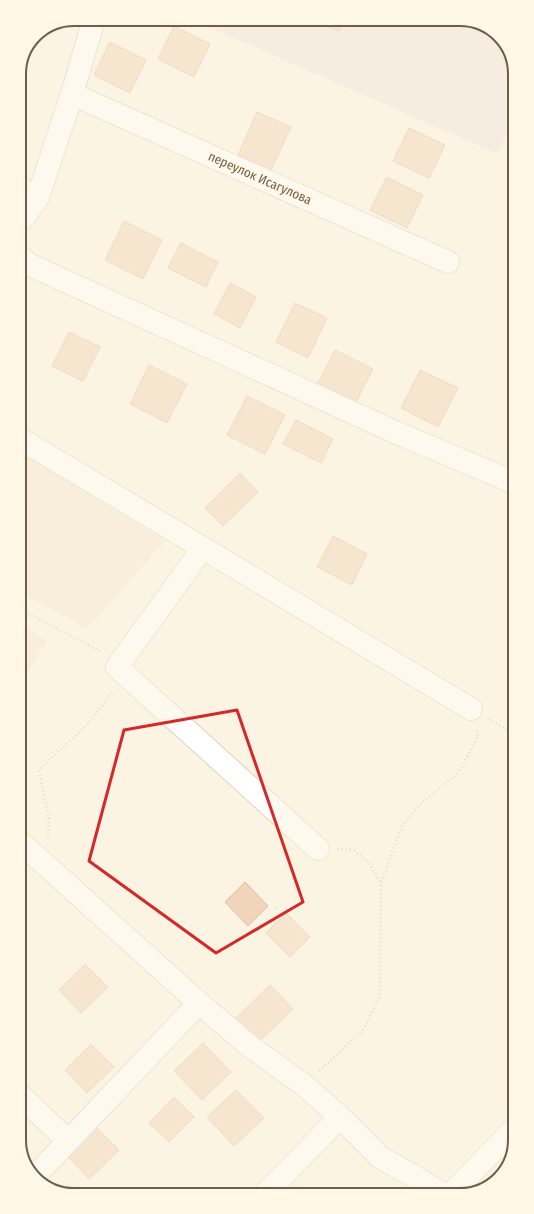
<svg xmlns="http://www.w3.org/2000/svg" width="534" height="1214" viewBox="0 0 534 1214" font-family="'Fira Sans Condensed',sans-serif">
	<rect width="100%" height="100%" fill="#fcf4e2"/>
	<path fill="#f3e6d0" d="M20,452L165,541L87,629L20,592Z
		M21,625L47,641L21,682Z"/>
	<path fill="#ebe4dd" d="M191,19H464L493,30L512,56V122L498,154Z"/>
	<path fill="#f1d4b9" stroke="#e3bc9a" d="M310,19H344L339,31Z
		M174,26L210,44L194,77L158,59Z
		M110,42L146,60L130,93L94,75Z
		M257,112L291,127L271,170L238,155Z
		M409,128L445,145L429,178L393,161Z
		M387,177L423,195L407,228L370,210Z
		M124,221L162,240L143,279L105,260Z
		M181,243L218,262L206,287L168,268Z
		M230,283L256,297L240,328L214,314Z
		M295,303L327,318L308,358L276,342Z
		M69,332L100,347L83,381L52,366Z
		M335,350L373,369L353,408L315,389Z
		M149,365L187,384L167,423L130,404Z
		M420,370L458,388L438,427L401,408Z
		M247,396L285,415L265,454L227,435Z
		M296,420L333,439L321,463L283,444Z
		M240,473L258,492L223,526L205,508Z
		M333,536L367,554L352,585L317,567Z
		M245,882L268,906L248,926L225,902Z
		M286,913L310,937L290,957L266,933Z
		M85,964L108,987L81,1013L59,990Z
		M270,985L293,1009L258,1043L235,1019Z
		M203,1043L231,1072L202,1100L174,1071Z
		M91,1044L114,1067L87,1093L65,1070Z
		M236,1090L264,1118L234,1146L207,1117Z
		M174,1097L194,1117L169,1142L149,1123Z
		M91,1122L119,1150L89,1179L62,1150Z"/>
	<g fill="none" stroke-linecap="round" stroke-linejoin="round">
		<g stroke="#e0d0be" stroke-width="24">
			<path id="minor" d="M72,94L448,262
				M19,189L38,197
				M20,221L25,216L38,197L72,94L94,19
				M20,256L28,264L395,432L513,482
				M20,439L203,548L471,709
				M203,548L117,667L318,849
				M21,843L199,1003L252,1048L304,1085L340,1117L381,1158L414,1176L439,1192
				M22,1097L68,1141
				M35,1176L199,1003
				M453,1192L515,1128
				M266,1193L340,1117"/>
		</g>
		<path stroke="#d5b79d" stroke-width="2.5" stroke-dasharray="1 3" stroke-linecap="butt" d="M21,610L102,652
			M489,719L514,734
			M48,839L49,819L39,770L87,725L113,691
			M338,849L354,850L368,862L381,883
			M319,1071L364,1029L380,996L381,883L402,826L422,803L459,772L478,737L476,729"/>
		<use href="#minor" stroke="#fff" stroke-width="22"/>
	</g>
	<path d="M0 0H534V1214H0ZM237,710L303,902L216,953L89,861L124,730Z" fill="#fcf4e2" fill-opacity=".55" fill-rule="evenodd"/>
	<path fill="none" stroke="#d62828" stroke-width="3" stroke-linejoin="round" d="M237,710L303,902L216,953L89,861L124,730Z"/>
	<g text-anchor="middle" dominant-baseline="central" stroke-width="3.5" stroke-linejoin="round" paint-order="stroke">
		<g font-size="13" fill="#735b49" stroke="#fff8e7">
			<text transform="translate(260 178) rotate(24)">переулок Исагулова</text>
		</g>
	</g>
	<path d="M0 0H534V1214H0ZM74 26H460A48 48 0 0 1 508 74V1140A48 48 0 0 1 460 1188H74A48 48 0 0 1 26 1140V74A48 48 0 0 1 74 26Z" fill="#fff8e7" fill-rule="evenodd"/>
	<path fill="none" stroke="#735b49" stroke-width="2" d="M74 26H460A48 48 0 0 1 508 74V1140A48 48 0 0 1 460 1188H74A48 48 0 0 1 26 1140V74A48 48 0 0 1 74 26Z"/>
</svg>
